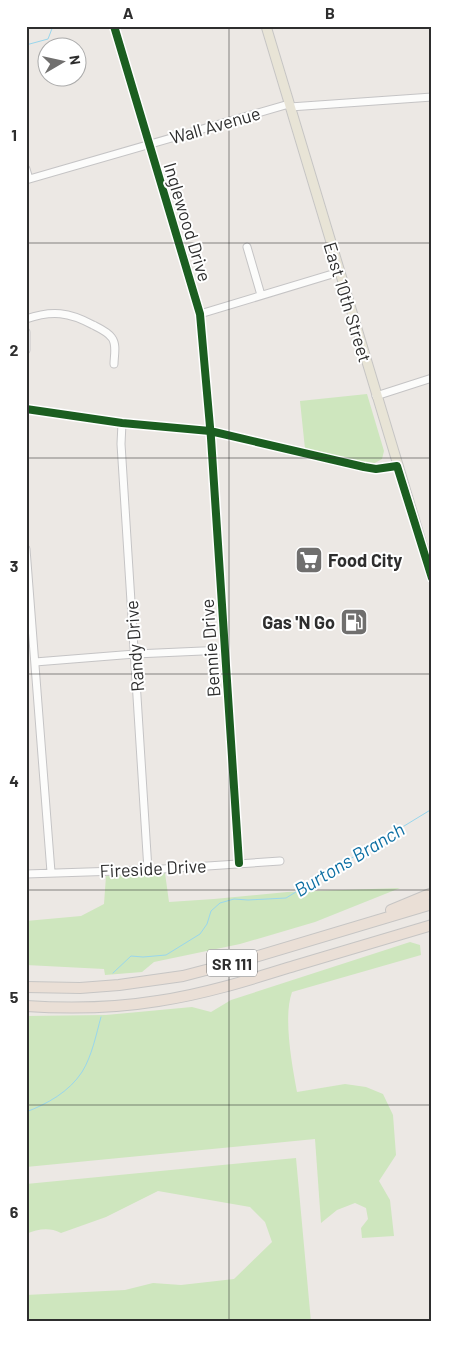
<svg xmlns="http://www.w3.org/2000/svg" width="458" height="1348" viewBox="0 0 458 1348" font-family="Barlow,sans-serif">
	<rect width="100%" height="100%" fill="#ece8e4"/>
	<path fill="#cee6be" d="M367,394L384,451L382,459L373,464H366L305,449L300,401Z
		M165,873L169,902L214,899L287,892L400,888L315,922L240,944L154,962L142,972L105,975L104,969L26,965V921L81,916L104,904L106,876Z
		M410,942L420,945L421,955L292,992C283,1017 292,1065 297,1092L345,1084L366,1087L383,1094L393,1115L396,1155L379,1181L390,1200L394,1236L362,1238L361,1228L368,1219L366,1208L355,1203L337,1210L321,1223L315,1139L26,1167V1016L106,1015L192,1007L211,1012L231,1000Z
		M296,1158L311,1322H26V1295L125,1290L153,1283L181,1285L234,1279L272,1242L265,1222L250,1207L158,1191L106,1217L61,1233C49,1227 38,1229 26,1234V1184Z"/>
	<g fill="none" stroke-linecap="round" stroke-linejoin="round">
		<path stroke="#99d6ec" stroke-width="1" d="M26,45L48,39L53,26
			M113,973L131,956L143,957L166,955L200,934L207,924L211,911L220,903L234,899L248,900L286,898L432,809
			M26,1112C47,1104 69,1092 82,1072C92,1056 96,1035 101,1017"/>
		<g stroke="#c5c4c5" stroke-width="9">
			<path id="minor" d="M114,26L200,314L211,438L239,863
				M290,107L432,97
				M26,169L29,179
				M26,180L289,104
				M247,247L261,295
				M200,314L339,272
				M26,319C52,310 69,312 93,325C99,328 108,332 112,338C117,345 114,356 114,364
				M26,332V350
				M376,396L432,378
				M26,409L122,423L210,431L364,467L376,469L397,466
				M122,423L121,444L148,870
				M26,549L51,872
				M35,662L135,654L225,650
				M26,874L148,870L280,861"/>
		</g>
		<g stroke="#c6c5c4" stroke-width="11">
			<path id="major" d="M266,26L432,578"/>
		</g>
		<g stroke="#c6c5c4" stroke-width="12">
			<path id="highway" d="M391,910L432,893
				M26,987L80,988L119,985L183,976L248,959L432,904
				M26,1006C70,1009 115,1008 158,1001C205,994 249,980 294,966C340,952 386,939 432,925"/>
		</g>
		<use href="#minor" stroke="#fcfcfb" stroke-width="7"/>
		<use href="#major" stroke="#e8e4d6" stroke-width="9"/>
		<use href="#highway" stroke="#eadfd6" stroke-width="10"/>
		<g stroke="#fff" stroke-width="11">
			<path id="cycleway" d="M114,26L200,314L211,438L239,863
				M26,409L122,423L210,431L364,467L376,469L397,466L432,578"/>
		</g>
		<use href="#cycleway" stroke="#1b5e20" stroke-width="8"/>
	</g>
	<path fill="none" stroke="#2e2e2e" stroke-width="1" stroke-opacity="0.55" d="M229,26V1322M26,243H432M26,458H432M26,674H432M26,890H432M26,1105H432"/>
	<defs>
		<g id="supermarket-square" transform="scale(1.4375)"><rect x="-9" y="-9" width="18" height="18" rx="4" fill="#706f6e" stroke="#fff"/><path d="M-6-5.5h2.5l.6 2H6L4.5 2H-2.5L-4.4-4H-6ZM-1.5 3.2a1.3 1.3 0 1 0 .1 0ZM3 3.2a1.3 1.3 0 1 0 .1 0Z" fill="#fff"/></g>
		<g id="fuel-square" transform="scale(1.4375)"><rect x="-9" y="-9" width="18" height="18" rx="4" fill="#706f6e" stroke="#fff"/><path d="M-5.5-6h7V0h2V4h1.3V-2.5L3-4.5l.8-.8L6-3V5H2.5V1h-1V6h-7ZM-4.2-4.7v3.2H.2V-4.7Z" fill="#fff"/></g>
	</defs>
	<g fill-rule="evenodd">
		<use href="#supermarket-square" x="309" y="560"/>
		<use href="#fuel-square" x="354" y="622"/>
	</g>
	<g text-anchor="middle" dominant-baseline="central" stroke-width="4" stroke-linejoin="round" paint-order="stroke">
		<rect fill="#fff" stroke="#6d6d6d" stroke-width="1" x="207" y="949.5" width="50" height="27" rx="4"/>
		<g font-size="16" font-weight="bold" fill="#2e2e2e">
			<text x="232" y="963">SR 111</text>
		</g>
		<g font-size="18" fill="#2e2e2e" stroke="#fff">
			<text transform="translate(215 125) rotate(-16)">Wall Avenue</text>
			<text transform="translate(188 222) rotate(73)">Inglewood Drive</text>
			<text transform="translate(348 302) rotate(73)">East 10th Street</text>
			<text transform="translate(134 646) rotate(-94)">Randy Drive</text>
			<text transform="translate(210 648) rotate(-94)">Bennie Drive</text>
			<text transform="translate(153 868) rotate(-3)">Fireside Drive</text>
		</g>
		<g font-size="18" font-weight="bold" fill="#2e2e2e" stroke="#fff" text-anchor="start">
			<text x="328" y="560">Food City</text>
			<text x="335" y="622" text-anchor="end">Gas 'N Go</text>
		</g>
		<g font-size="19" font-style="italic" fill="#0d6fa3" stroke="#fff">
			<text transform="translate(349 859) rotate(-31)">Burtons Branch</text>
		</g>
	</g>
	<rect width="458" height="1348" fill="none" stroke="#ffffff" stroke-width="55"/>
	<g transform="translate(62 62) rotate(81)"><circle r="24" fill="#ffffff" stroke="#ababab"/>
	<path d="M0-4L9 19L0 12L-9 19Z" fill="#706f6e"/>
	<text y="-8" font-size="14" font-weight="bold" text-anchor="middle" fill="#2e2e2e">N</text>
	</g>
	<rect x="28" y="28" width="402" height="1292" fill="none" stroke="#2e2e2e" stroke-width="2"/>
	<g font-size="16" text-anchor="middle" font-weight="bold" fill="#2e2e2e">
		<text x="128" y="19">A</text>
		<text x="330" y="19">B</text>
		<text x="14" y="141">1</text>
		<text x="14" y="356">2</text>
		<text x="14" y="572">3</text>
		<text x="14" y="787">4</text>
		<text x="14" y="1003">5</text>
		<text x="14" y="1218">6</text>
	</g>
</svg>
